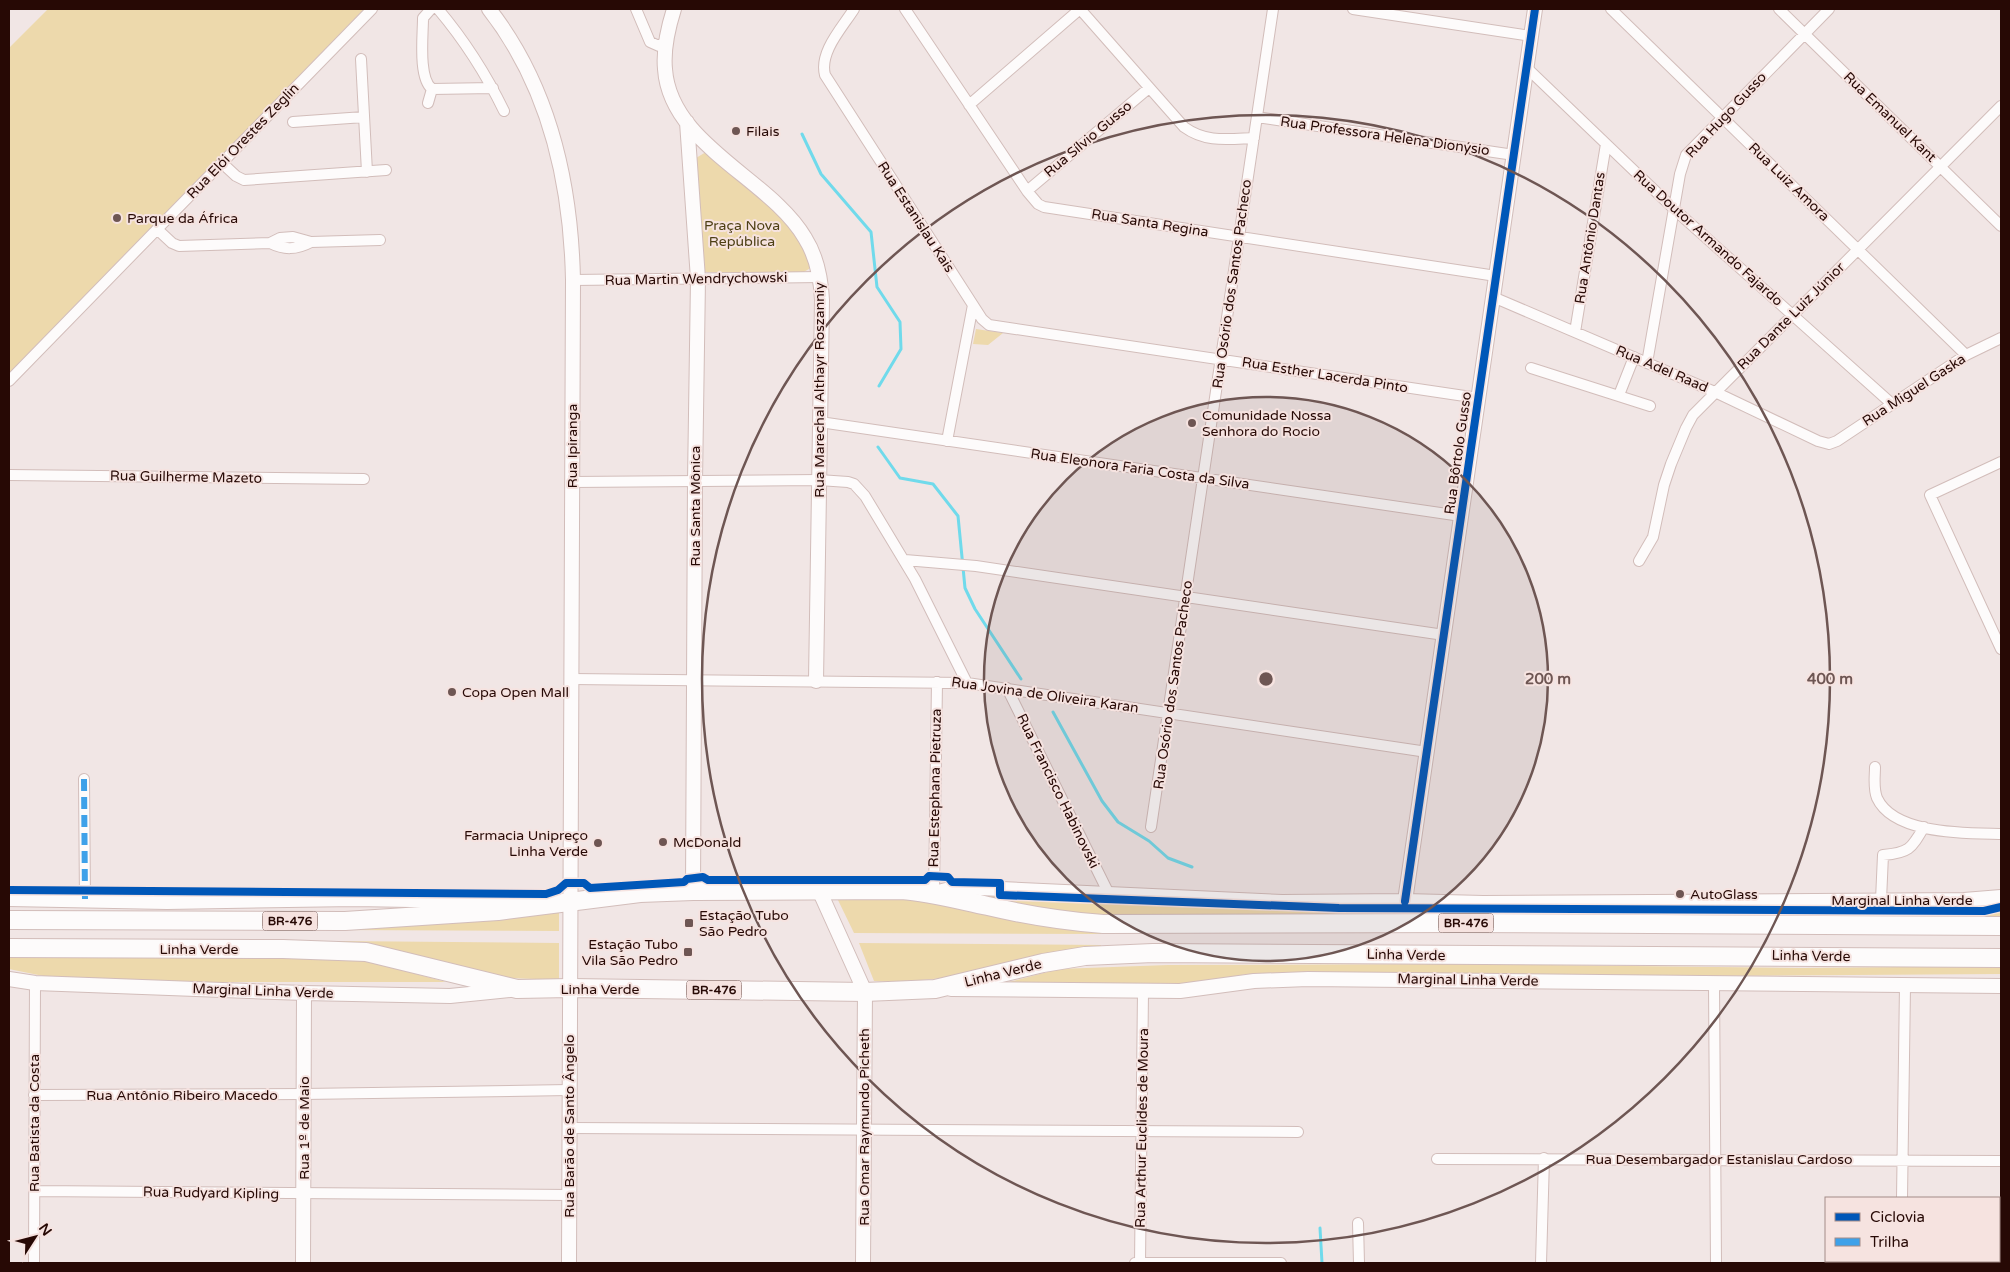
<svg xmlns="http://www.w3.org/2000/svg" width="2010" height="1272" viewBox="0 0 2010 1272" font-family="'Varela Round',sans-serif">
	<rect width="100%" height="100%" fill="#f1e6e5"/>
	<path fill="#edd9ac" d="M48,9H364L9,373V48Z
		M706,152L768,203L797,233L811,264L809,269L800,274L705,272L696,158Z
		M976,329L1003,333L988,345L973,344Z
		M969,892L1003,896L1010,899L1185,902L1312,910L1945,912L2001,909V921L1104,917L1040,909Z
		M837,898L919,899L1101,930V934L854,933Z
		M559,910V931L336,930V927Z
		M336,941L559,943V980L509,978L481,974L336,944Z
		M859,943L1101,945V949C1026,963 951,984 874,981Z
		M77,957L360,959L446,982H181L53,978L9,969V958Z
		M1451,964L1803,968L2001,966V974L1571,977L1247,974L1197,983L1137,987L1005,983L1059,969L1168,965Z"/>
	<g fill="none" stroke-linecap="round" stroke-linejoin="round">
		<path stroke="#70daeb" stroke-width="3" d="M802,134L821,174L871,232L877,287L900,322L901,349L879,386
			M878,447L900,478L933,484L958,516L965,588L975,609L1021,679
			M1053,712L1102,801L1118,822L1149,841L1168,858L1192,867
			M1320,1228L1322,1263"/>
		<g stroke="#d2bdba" stroke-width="12">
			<path id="street" d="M431,9L423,18C423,35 418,78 432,89L493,88
				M438,9C465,41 486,74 504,111
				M636,9L650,42L659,46L666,41
				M854,9C842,28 819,52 825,75L973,305L947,441
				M905,9L1027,191L1038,204L1044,207L1496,276
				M1080,9L1184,127C1206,143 1228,139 1254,138
				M1353,9L1531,36
				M1611,9L1966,355
				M1779,9L2001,226
				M361,59L367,172
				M1527,68L1674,209L1892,404
				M428,103L432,89
				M969,105L1080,9
				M1257,117L1514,155
				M293,122L364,117
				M222,163L236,176L244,180L386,170
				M1027,191L1149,88
				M157,229L172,243L179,246L270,243L280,238L293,237L311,242L380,240
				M270,243C284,250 296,250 311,242
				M573,280L820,277
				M1493,297L1715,392L1818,441L1829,444L1837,441L1966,355L2001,338
				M973,305L982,319L989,325L1478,398
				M1575,332L1606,144
				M1647,363L1680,174L1686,155L1829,9
				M1531,368L1650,406
				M9,381L372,9
				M1619,395L1634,357
				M820,422L1461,516
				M2001,462L1930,495L2001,649
				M9,475L364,479
				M572,482L819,480L848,482L854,484L865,496L915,579L967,683
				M905,560L976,566L1444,635
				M1639,561L1653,537L1664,485L1671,464L1686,428L1693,415L2001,106
				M571,679L967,683L1427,752
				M1007,688L1109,894
				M1875,767C1875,777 1873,788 1877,798C1894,835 1968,833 2001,834
				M84,779L85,900
				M1151,827L1273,9
				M934,893L937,682
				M1881,900L1883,855C1909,853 1911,849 1924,827
				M1714,984L1716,1263
				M34,1095L304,1094L569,1090
				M569,1128L1298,1132
				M1437,1159L2001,1161
				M34,1191L569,1195
				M1902,1198L1905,986
				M1358,1223L1359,1263
				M34,1263L35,983
				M1135,1263H1281
				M1140,1263L1143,992
				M1541,1263L1544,1158
				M1901,1263V1261"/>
		</g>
		<g stroke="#d2bdba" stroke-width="16">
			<path id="secondary" d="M489,9C550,87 571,183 573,280L569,1263
				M674,9C668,28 663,48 665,69C670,145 771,179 805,238C817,257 821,278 822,300L816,681
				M687,122L698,279L695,481L693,891
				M819,890L865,992L863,1263
				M934,893L958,887L1282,902L1405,901L1483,903L1964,900L2001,897
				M9,899L167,902L355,899L521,902
				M1405,901L1535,9
				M9,979L35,983L304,993L450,996L510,990
				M951,989L1180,991L1254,981L1308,979L2001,986
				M303,1263L304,993"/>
		</g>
		<g stroke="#d2bdba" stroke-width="20">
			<path id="highway" d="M9,920L345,921L498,911L640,893L693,891L901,890C931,892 959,900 988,906C1026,915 1064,921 1103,924L1460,923L2001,926
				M9,948L283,949L366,952L517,989L570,988L865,992L935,989L1043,963L1085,956L1153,953L2001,958"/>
		</g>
		<use href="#street" stroke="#fdfbfb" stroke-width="10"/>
		<use href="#secondary" stroke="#fdfbfb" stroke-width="14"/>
		<use href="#highway" stroke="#fdfbfb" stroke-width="18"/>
		<path stroke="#3ea1e9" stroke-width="6" stroke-dasharray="12 6" stroke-linecap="butt" d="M84,779L85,900"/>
		<g stroke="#f6e3e0" stroke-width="11">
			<path id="cycleway" d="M9,890L546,894L558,890L566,883H584L590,888L684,882L687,879L703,877L708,880H925L929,876L948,877L952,882L1000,883V895L1339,908L1984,911L2001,907
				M1405,901L1535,9"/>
		</g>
		<use href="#cycleway" stroke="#0057b8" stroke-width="8"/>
	</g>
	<circle cx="1266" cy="679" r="282" fill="#6e5653" fill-opacity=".12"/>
	<g fill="none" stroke="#6e5653" stroke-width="2.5">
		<circle cx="1266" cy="679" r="282"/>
		<circle cx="1266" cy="679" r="564"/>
	</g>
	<g fill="#6e5653" stroke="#f6e3e0" stroke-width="2">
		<circle cx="736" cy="131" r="5"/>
		<circle cx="117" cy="218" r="5"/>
		<circle cx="1192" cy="423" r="5"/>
		<circle cx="452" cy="692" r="5"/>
		<circle cx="663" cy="842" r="5"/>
		<circle cx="598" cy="843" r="5"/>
		<circle cx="1680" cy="894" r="5"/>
		<rect x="684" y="918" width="10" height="10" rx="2.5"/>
		<rect x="683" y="947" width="10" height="10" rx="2.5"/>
	</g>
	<g text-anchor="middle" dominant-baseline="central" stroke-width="4" stroke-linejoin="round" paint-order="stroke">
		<g fill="#f6e3e0" stroke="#654a47" stroke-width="1">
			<rect x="262.5" y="911.5" width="55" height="19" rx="4"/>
			<rect x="1438.5" y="913.5" width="55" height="19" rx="4"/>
			<rect x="686.5" y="980.5" width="55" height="19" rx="4"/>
		</g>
		<g font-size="12" font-weight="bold" fill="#270905">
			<text x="290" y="921">BR-476</text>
			<text x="1466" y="923">BR-476</text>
			<text x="714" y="990">BR-476</text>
		</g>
		<g font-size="14" fill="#270905" stroke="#f6e3e0">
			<text transform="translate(1726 115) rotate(-47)">Rua Hugo Gusso</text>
			<text transform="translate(1890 117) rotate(44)">Rua Emanuel Kant</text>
			<text transform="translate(1385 136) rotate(8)">Rua Professora Helena Dionýsio</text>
			<text transform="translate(1088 139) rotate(-40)">Rua Sílvio Gusso</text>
			<text transform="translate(243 141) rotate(-46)">Rua Elói Orestes Zeglin</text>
			<text transform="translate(1789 182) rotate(44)">Rua Luiz Amora</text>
			<text transform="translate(916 217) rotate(57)">Rua Estanislau Kais</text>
			<text transform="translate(1150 223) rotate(9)">Rua Santa Regina</text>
			<text transform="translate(1590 238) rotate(-81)">Rua Antônio Dantas</text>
			<text transform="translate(1708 238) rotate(42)">Rua Doutor Armando Fajardo</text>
			<text transform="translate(696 279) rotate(-1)">Rua Martin Wendrychowski</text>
			<text transform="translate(1232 284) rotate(-82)">Rua Osório dos Santos Pacheco</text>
			<text transform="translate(1791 316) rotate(-45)">Rua Dante Luiz Júnior</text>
			<text transform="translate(1662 369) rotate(23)">Rua Adel Raad</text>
			<text transform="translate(1325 375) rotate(9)">Rua Esther Lacerda Pinto</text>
			<text transform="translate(819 390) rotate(-90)">Rua Marechal Althayr Roszanniy</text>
			<text transform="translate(1914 390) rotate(-33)">Rua Miguel Gaska</text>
			<text transform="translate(572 446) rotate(-90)">Rua Ipiranga</text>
			<text transform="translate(1458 453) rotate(-82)">Rua Bôrtolo Gusso</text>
			<text transform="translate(1140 469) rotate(8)">Rua Eleonora Faria Costa da Silva</text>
			<text transform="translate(186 477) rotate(1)">Rua Guilherme Mazeto</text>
			<text transform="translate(695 506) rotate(-90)">Rua Santa Mônica</text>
			<text transform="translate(1173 685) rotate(-82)">Rua Osório dos Santos Pacheco</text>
			<text transform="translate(1045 695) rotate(8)">Rua Jovina de Oliveira Karan</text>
			<text transform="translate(935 788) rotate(-89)">Rua Estephana Pietruza</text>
			<text transform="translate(1058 791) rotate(64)">Rua Francisco Habinovski</text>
			<text x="1902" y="900">Marginal Linha Verde</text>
			<text x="199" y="949">Linha Verde</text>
			<text transform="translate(1406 955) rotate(1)">Linha Verde</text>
			<text transform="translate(1811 956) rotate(1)">Linha Verde</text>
			<text transform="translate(1003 973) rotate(-14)">Linha Verde</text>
			<text transform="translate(1468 980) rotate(1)">Marginal Linha Verde</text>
			<text x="600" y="989">Linha Verde</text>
			<text transform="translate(263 991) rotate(2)">Marginal Linha Verde</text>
			<text x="182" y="1095">Rua Antônio Ribeiro Macedo</text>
			<text transform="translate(34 1123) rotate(-90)">Rua Batista da Costa</text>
			<text transform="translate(569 1126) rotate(-90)">Rua Barão de Santo Ângelo</text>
			<text transform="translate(864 1127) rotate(-90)">Rua Omar Raymundo Picheth</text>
			<text transform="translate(304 1128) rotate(-90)">Rua 1º de Maio</text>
			<text transform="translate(1142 1128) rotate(-89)">Rua Arthur Euclides de Moura</text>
			<text x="1719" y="1159">Rua Desembargador Estanislau Cardoso</text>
			<text transform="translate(211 1193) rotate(1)">Rua Rudyard Kipling</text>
		</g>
		<g font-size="14" fill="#270905" stroke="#f6e3e0" text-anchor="start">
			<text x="746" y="131">Filais</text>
			<text x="127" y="218">Parque da África</text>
			<text x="1202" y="415">Comunidade Nossa<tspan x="1202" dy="16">Senhora do Rocio</tspan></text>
			<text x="462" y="692">Copa Open Mall</text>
			<text x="588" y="835" text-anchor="end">Farmacia Unipreço<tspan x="588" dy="16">Linha Verde</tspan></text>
			<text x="673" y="842">McDonald</text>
			<text x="1690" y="894">AutoGlass</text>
			<text x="699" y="915">Estação Tubo<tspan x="699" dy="16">São Pedro</tspan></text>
			<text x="678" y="944" text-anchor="end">Estação Tubo<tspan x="678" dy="16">Vila São Pedro</tspan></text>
		</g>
		<g font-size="14" fill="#4d3f14" stroke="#f6e3e0">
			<text x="742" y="225">Praça Nova<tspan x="742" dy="16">República</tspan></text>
		</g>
	</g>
	<circle cx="1266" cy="679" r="8" fill="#6e5653" stroke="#f6e3e0" stroke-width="2.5"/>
	<g font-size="15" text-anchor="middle" font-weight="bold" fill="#6e5653" stroke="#f6e3e0" stroke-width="4" stroke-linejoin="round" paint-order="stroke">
		<text x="1548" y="684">200 m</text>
		<text x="1830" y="684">400 m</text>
	</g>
	<rect width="2010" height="1272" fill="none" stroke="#270905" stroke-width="20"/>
	<rect x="1825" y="1197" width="175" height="65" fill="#f6e3e0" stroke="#a38c88"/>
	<rect x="1835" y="1213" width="25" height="8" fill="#0057b8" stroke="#a38c88"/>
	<text x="1870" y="1222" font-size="15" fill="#270905">Ciclovia</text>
	<rect x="1835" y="1238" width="25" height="8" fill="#3ea1e9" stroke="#a38c88"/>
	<text x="1870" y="1247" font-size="15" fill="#270905">Trilha</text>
	<g transform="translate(35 1237) rotate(54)" stroke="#f6e3e0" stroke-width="4" paint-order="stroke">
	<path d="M0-4L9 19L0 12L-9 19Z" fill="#270905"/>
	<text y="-8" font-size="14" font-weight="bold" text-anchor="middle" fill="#270905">N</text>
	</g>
</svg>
